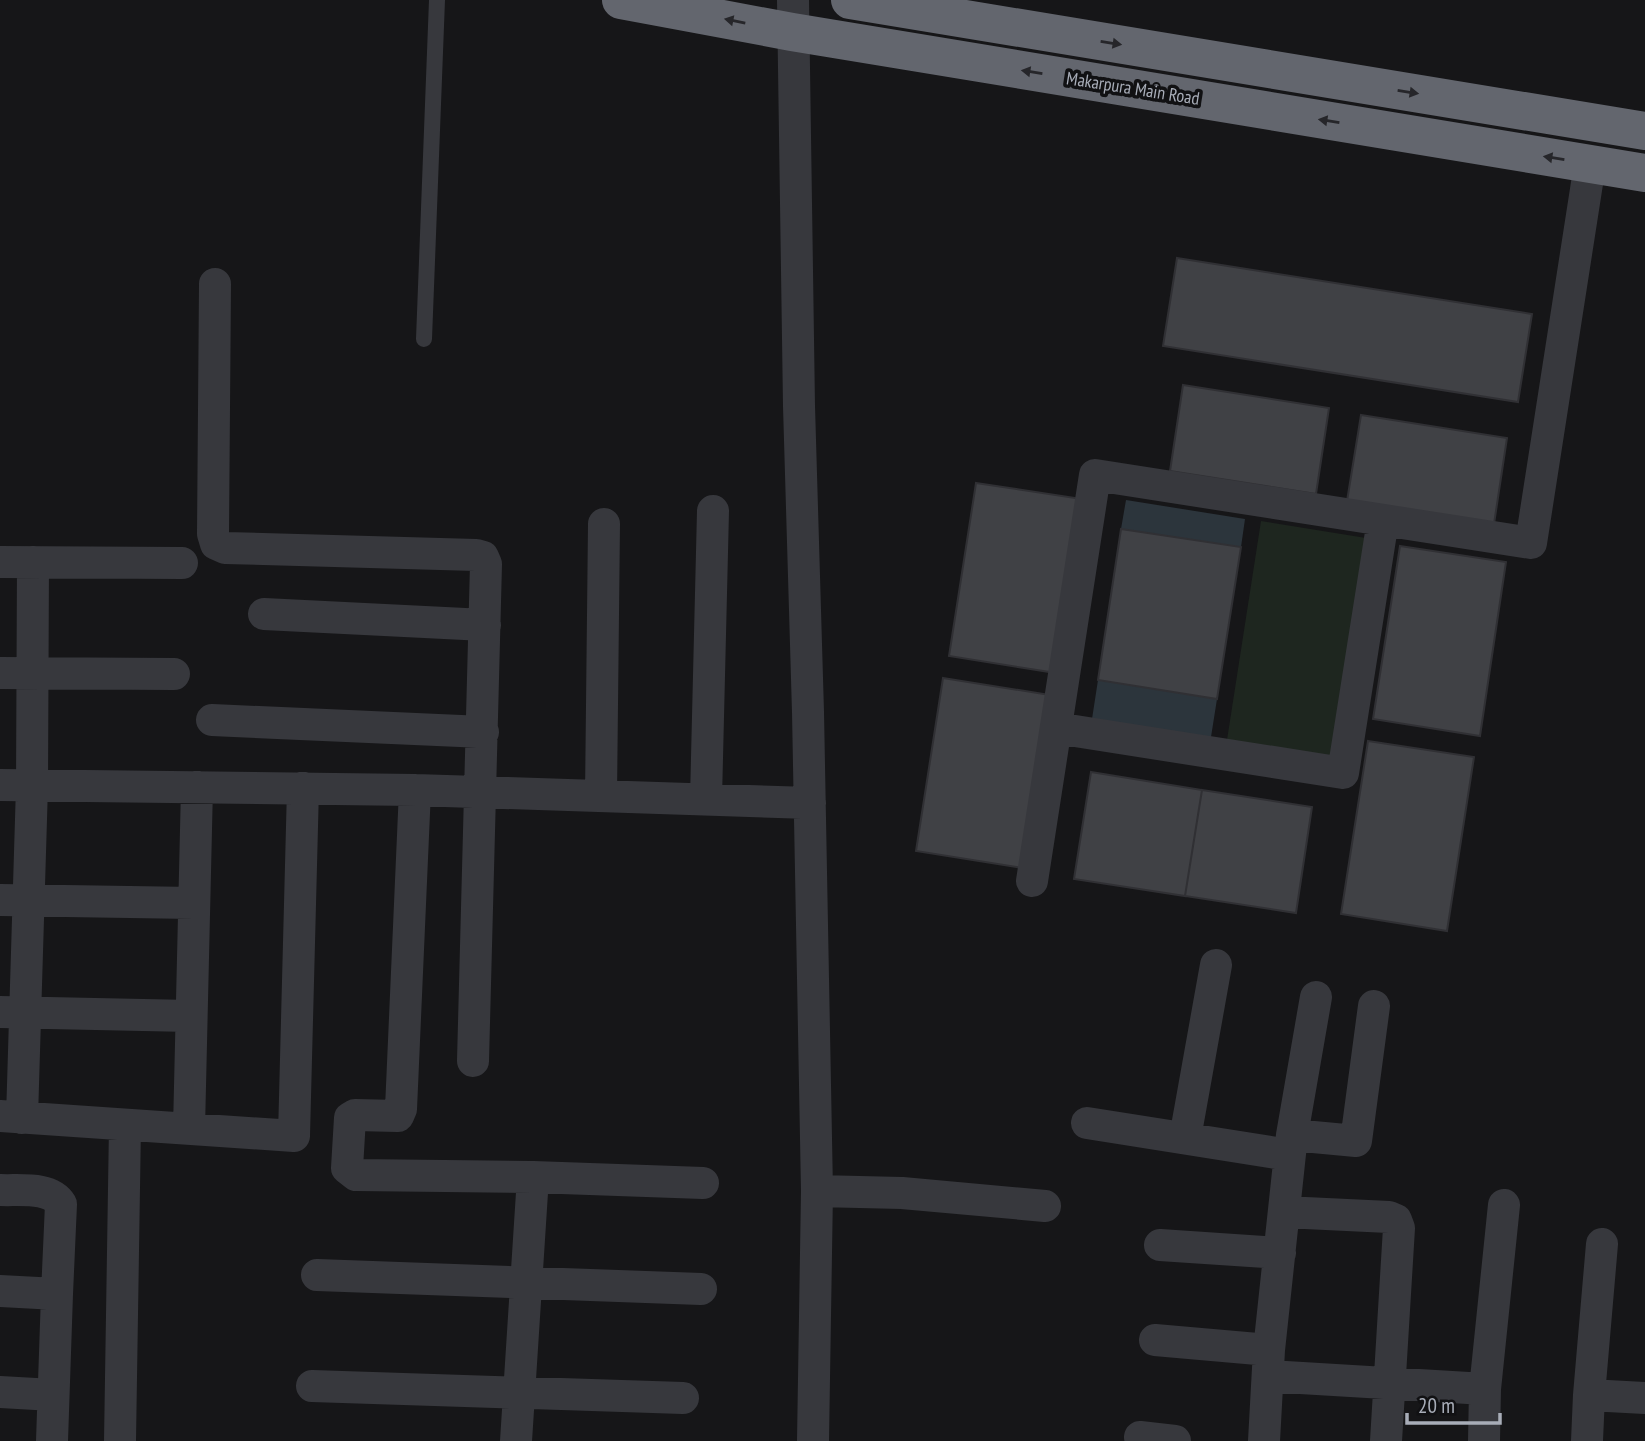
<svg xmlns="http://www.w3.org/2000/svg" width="1645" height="1441" viewBox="0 0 1645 1441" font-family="'PT Sans Narrow',sans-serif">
	<rect width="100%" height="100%" fill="#161618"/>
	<path fill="#1e261f" d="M1261,521L1366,538L1331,756L1227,740Z"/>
	<path fill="#2c353c" d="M1126,500L1245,519L1241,547L1121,529Z
		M1098,680L1217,699L1211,737L1092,719Z"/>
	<path fill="#404145" stroke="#303034" stroke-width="2" d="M1177,258L1532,314L1518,402L1163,346Z
		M1183,385L1329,408L1316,494L1170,471Z
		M1361,415L1507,438L1494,524L1347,501Z
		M976,483L1082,499L1056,673L949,656Z
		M1121,529L1241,547L1217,699L1098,680Z
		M1400,546L1506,562L1480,736L1373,719Z
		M943,678L1050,695L1023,868L916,851Z
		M1368,741L1474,757L1447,931L1341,914Z
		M1091,772L1202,790L1185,896L1074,879Z
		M1202,790L1312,807L1296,913L1185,896Z"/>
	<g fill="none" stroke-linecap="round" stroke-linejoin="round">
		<path stroke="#37383d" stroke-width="16" d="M424,339L437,0"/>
		<path stroke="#37383d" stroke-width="32" d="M793,0L799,406L808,712L817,1191L813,1441
			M215,284L213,534L216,544L225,548L476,555L483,557L486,564L473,1061
			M0,562L182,563
			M264,614L485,625
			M0,673L174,674
			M212,720L483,732
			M1056,728L1343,773L1383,520
			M0,785L415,790L810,803
			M415,790L401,1109L398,1116L355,1115L350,1118L347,1168L356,1175L533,1177
			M601,796L604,524
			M706,799L713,511
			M1032,881L1095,475L1531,543L1590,164
			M0,900L194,903
			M0,1012L191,1016
			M0,1116L294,1136L303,788
			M22,1118L32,786L33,562
			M1087,1123L1289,1155
			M189,1129L197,787
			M1292,1135L1356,1141L1374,1006
			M1185,1138L1216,965
			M0,1190C19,1191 50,1186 61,1204L57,1294
			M817,1191L902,1193L1045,1206
			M1284,1212L1389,1217L1396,1220L1399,1228L1386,1441
			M1160,1245L1280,1253
			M317,1275L701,1289
			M0,1291L57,1294L52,1441
			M1155,1340L1269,1350
			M1268,1376L1485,1389
			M312,1386L683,1398
			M0,1392L53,1395
			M1589,1395L1645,1398
			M1140,1437L1175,1441
			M120,1441L125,1125
			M516,1441L533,1177L703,1183
			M1264,1441L1269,1350L1292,1135L1316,997
			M1484,1441L1485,1389L1504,1205
			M1587,1441L1589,1395L1602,1244"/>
		<path stroke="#63666e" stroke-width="38" d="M621,0L792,32L1645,173
			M850,0L1645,131"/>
	</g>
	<defs><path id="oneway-solid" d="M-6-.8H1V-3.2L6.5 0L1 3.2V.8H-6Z" transform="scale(1.75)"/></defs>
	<g fill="#26262a">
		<use href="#oneway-solid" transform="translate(735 21) rotate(-169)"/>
		<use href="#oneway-solid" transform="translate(1111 43) rotate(9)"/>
		<use href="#oneway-solid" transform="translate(1032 72) rotate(-171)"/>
		<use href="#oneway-solid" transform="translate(1408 92) rotate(9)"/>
		<use href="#oneway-solid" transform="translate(1329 121) rotate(-171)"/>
		<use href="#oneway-solid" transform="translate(1554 158) rotate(-171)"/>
	</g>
	<g text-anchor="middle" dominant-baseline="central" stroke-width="7" stroke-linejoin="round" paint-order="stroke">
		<g font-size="18" fill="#a8adb8" stroke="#111113">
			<text transform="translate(1133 88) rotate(9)">Makarpura Main Road</text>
		</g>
	</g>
	<path d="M1407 1413v10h93v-10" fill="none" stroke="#a8adb8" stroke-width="3.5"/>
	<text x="1418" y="1413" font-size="21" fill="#a8adb8" stroke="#111113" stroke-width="5" paint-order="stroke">20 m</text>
</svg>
